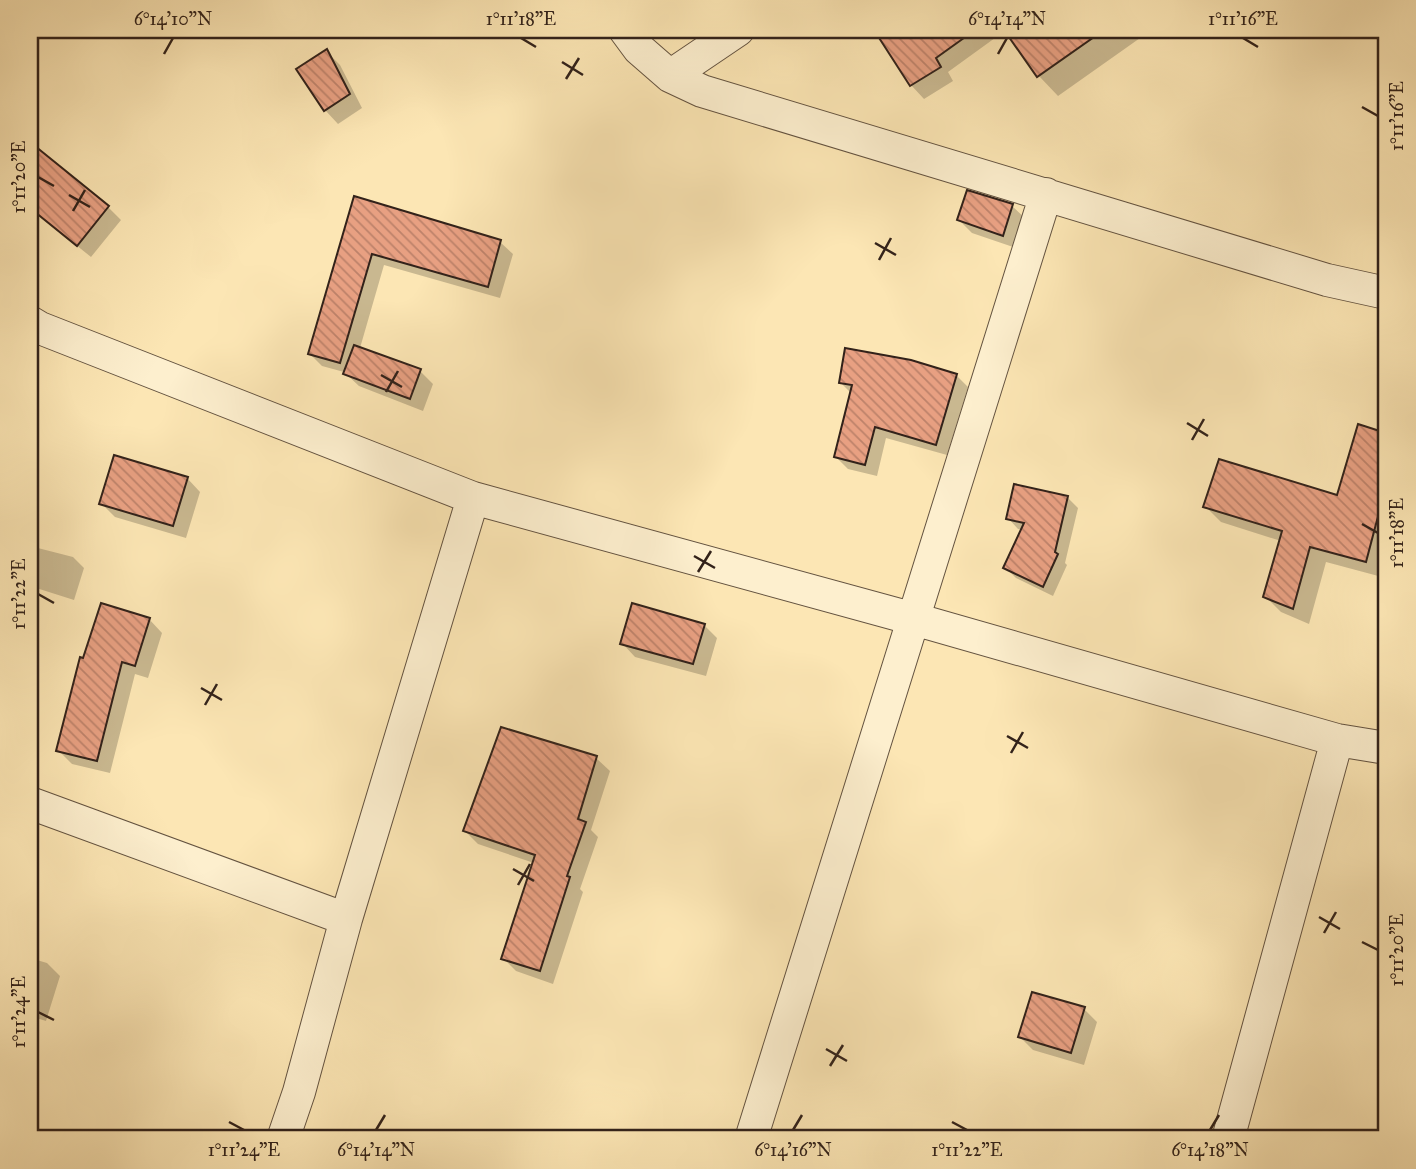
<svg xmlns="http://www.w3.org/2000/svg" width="1416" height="1169" viewBox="0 0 1416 1169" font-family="'IM FELL Great Primer',serif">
	<defs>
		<pattern id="building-back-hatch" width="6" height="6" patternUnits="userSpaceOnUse" patternTransform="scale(1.75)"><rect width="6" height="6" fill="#e8a082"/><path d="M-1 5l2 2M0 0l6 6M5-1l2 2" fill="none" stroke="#bd826a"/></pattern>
	</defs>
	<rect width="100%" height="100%" fill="#fce6b4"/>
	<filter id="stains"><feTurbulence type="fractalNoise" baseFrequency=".00286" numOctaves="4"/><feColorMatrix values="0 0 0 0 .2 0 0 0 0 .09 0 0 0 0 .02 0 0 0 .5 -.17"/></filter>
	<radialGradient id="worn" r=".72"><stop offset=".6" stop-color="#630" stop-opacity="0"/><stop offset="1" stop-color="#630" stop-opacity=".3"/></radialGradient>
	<path fill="#0003" d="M877,30H1149L1150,31L1058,96L1039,76L1006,30L948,72L953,81L924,99L911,85Z
		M327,52L340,65L362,108L338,124L325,110Z
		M42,154L108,207L121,220L91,257L30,208V169Z
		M355,198L500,242L513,254L500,298L384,265L360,348L420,371L433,384L423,411L359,386L344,372L322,366L310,354Z
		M1012,206L1026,219L1016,248L972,233L959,220Z
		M956,375L968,387L947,455L886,438L877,476L848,469L836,457L852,394L840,382Z
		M1360,427L1386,435V560L1382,577L1326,562L1309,624L1281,612L1265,596L1281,541L1221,522L1205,506L1338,498Z
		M187,478L200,492L186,538L115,517L101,503Z
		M1015,486L1068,498L1078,508L1065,563L1067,565L1053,596L1016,578L1005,567L1023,530L1018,529L1008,518Z
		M30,546L73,557L84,568L74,600L30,586Z
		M149,619L162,633L148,678L135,674L110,773L72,764L58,750Z
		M704,625L717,638L706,676L635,657L622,643Z
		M596,758L610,771L591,830L598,837L580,889L583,892L553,984L516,971L503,958L534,863L478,844L465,831Z
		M30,958L47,963L60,976L46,1021L30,1016Z
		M1084,1009L1097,1022L1084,1065L1033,1050L1020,1037Z"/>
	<path fill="url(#building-back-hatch)" stroke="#32221a" stroke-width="2" d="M874,30H975L936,58L941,67L910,86Z
		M1004,30H1104L1037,77Z
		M327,49L350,94L324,111L296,69Z
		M30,142L109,206L77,246L30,208Z
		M967,190L1013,204L1003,236L957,220Z
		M354,196L501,240L488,287L372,254L340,363L308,354Z
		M354,345L421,369L410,399L343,374Z
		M845,348L911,360L957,374L936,445L875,427L865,465L834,457L852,385L839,383Z
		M1358,424L1386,433V486L1366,562L1310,547L1293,609L1263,597L1282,531L1203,507L1219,459L1337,495Z
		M114,455L188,477L173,526L99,504Z
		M1014,484L1068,496L1055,552L1058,554L1043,587L1003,568L1024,523L1006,519Z
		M101,603L150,618L135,666L122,662L97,761L56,751L80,657L83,658Z
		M632,603L705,624L693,664L620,644Z
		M501,727L597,756L578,819L586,822L567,876L570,877L540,971L501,959L535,855L463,831Z
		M1032,992L1085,1007L1071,1053L1018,1037Z"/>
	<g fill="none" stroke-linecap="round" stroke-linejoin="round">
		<g stroke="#645340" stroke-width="34">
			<path id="street" d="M625,30L639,49L670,76L702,91L1327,280L1386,293
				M670,76L738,30
				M30,322L40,328L473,498L914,619L1337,740L1386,748
				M30,803L346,919
				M283,1139L299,1092L346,919L473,498
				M751,1139L1046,194
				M1228,1139L1337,740"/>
		</g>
		<use href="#street" stroke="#fdefce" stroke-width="32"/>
	</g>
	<path fill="none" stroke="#32221a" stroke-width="2.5" d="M521,38L536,47M1243,38L1258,47M164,54L173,38M998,54L1007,38M562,62L583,75M566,79L579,58M1362,107L1378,116M38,177L54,186M69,195L90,207M73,211L85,190M875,243L896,255M879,260L891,238M381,375L402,387M386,392L398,371M1187,423L1208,436M1192,440L1204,419M1362,524L1378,533M694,556L715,568M698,572L711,551M38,594L54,603M201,688L222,700M205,705L217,684M1007,736L1028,748M1011,753L1023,732M513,869L534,881M518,885L530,864M1319,917L1340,929M1324,933L1336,912M1362,942L1378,950M38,1012L54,1020M826,1049L847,1061M830,1066L843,1045M229,1122L244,1130M952,1122L967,1130M376,1130L385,1115M793,1130L802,1115M1210,1130L1219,1115"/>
	<rect width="1416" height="1169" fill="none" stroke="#fce6b4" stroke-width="77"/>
	<rect x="38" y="38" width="1340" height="1092" fill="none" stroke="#32221a" stroke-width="2.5"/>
	<g font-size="18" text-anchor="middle" fill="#32221a">
		<text x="173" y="25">6°14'10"N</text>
		<text x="521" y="25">1°11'18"E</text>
		<text x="1007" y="25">6°14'14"N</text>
		<text x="1243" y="25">1°11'16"E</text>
		<text transform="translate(1397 116) rotate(-90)" y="6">1°11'16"E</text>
		<text transform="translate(19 177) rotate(-90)" y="6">1°11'20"E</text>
		<text transform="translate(1397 533) rotate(-90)" y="6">1°11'18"E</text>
		<text transform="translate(19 594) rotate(-90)" y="6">1°11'22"E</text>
		<text transform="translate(1397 950) rotate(-90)" y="6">1°11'20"E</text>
		<text transform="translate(19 1012) rotate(-90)" y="6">1°11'24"E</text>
		<text x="244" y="1156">1°11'24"E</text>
		<text x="376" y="1156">6°14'14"N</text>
		<text x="793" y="1156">6°14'16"N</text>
		<text x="967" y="1156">1°11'22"E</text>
		<text x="1210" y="1156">6°14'18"N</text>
	</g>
	<rect width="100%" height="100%" filter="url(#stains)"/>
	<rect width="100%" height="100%" fill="url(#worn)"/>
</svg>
